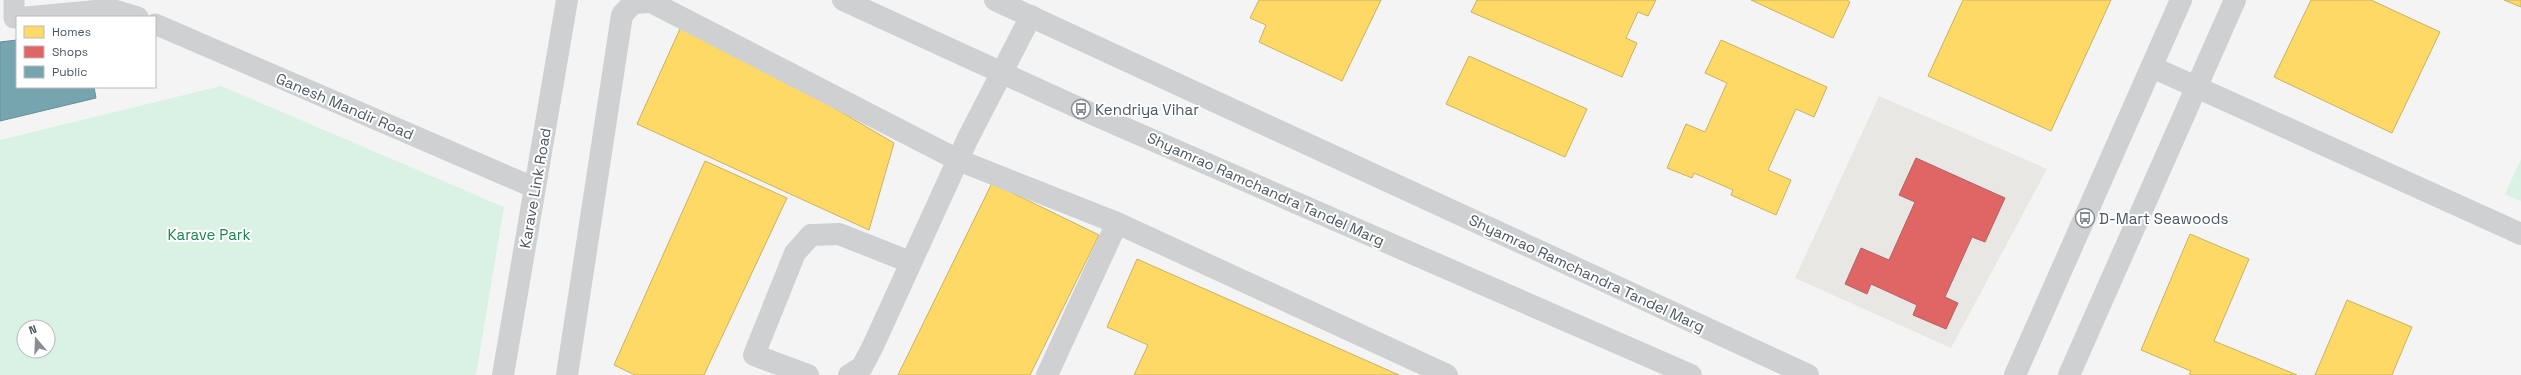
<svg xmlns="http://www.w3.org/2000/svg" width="2521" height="375" viewBox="0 0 2521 375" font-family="'Space Grotesk',sans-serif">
	<rect width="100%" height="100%" fill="#f4f4f4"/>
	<path fill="#e8e7e3" d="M1879,96L2047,169L1951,348L1795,278Z"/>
	<path fill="#d9f2e3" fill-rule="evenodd" d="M221,86L504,207L476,375H0V140ZM24,327H48V351H24Z
		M2521,159V201L2505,194Z"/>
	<path fill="#ffd966" stroke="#c9b264" d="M1259,0H1381L1342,81L1259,42L1266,25L1250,18Z
		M1477,0H1656L1648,16L1638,12L1626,38L1637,43L1622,77L1471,12Z
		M1751,0H1847L1850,2L1833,38Z
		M1963,0H2111L2051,131L1928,76Z
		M2311,0H2371L2440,32L2392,133L2274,77Z
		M2504,0H2521V7Z
		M684,20L894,143L869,230L637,124Z
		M1721,40L1827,87L1814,117L1796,109L1768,170L1791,180L1776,215L1731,195L1733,190L1694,173L1692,178L1667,168L1686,124L1705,132L1727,83L1705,73Z
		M1469,56L1587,109L1565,157L1446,104Z
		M705,161L787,198L704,375H635L614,365Z
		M992,183L1099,235L1030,375H898Z
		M2190,234L2249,259L2214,341L2297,375H2189L2191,371L2141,350Z
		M1137,259L1399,375H1134L1148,345L1107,327Z
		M2347,300L2412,327L2392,375H2315Z"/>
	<path fill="#e06666" stroke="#b36164" d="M1916,158L2005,198L1985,242L1972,237L1945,297L1958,303L1946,329L1913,315L1917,305L1871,284L1867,294L1845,284L1861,248L1889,260L1915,202L1899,195Z"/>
	<path fill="#76a5af" stroke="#698d98" d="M17,40V87H94L96,98L0,121V42Z"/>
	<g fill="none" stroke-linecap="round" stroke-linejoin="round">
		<path stroke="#ced0d2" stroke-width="21" d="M14,0V18H17
			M26,17L111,9L138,17
			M155,24L535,188"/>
		<path stroke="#ced0d2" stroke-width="22" d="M2152,67L2521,234
			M567,375L622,15L633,3L651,2L958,160L1117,223L1447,375
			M808,375L754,355L795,253L811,235L839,234L910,262
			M849,375L862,367L873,346L967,140L1031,16
			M1047,375L1117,223"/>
		<path stroke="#ced0d2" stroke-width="22" d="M843,0L1081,109L1691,375
			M995,0L1808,375
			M503,375L567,0
			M2015,375L2181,0
			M2069,375L2235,0"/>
	</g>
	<defs>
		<g id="bus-ring" transform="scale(1)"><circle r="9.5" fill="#fff" stroke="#868d94" stroke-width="1.5"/><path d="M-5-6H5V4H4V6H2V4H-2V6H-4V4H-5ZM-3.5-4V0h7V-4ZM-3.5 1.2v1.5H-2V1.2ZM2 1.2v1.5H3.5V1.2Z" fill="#868d94"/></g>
	</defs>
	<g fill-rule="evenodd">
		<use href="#bus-ring" x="1081" y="109"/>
		<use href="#bus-ring" x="2085" y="218"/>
	</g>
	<g text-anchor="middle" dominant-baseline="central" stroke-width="4" stroke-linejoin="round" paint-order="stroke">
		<g font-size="15" fill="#4a5661" stroke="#fff">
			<text transform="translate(345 106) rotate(23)">Ganesh Mandir Road</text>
			<text transform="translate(535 188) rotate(-80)">Karave Link Road</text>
			<text transform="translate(1266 189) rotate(24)">Shyamrao Ramchandra Tandel Marg</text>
			<text transform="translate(1587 273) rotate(25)">Shyamrao Ramchandra Tandel Marg</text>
		</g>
		<g font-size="15" fill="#4a5661" stroke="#fff" text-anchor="start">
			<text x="1095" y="109">Kendriya Vihar</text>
			<text x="2099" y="218">D-Mart Seawoods</text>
		</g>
		<g font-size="15" fill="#17864f" stroke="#fff">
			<text x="209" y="234">Karave Park</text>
		</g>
	</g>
	<rect x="16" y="16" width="140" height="72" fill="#ffffff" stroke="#b7bbc0"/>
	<rect x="24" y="26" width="20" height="12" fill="#ffd966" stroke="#b7bbc0"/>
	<text x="52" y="36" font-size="12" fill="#4a5661">Homes</text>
	<rect x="24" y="46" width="20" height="12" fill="#e06666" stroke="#b7bbc0"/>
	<text x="52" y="56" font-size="12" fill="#4a5661">Shops</text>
	<rect x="24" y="66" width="20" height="12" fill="#76a5af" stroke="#b7bbc0"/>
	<text x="52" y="76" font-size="12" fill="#4a5661">Public</text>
	<g transform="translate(36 339) rotate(341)"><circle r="19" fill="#ffffff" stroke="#b7bbc0"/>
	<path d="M0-3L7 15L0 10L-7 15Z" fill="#868d94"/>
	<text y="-6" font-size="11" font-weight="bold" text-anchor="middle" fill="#4a5661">N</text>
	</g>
</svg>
